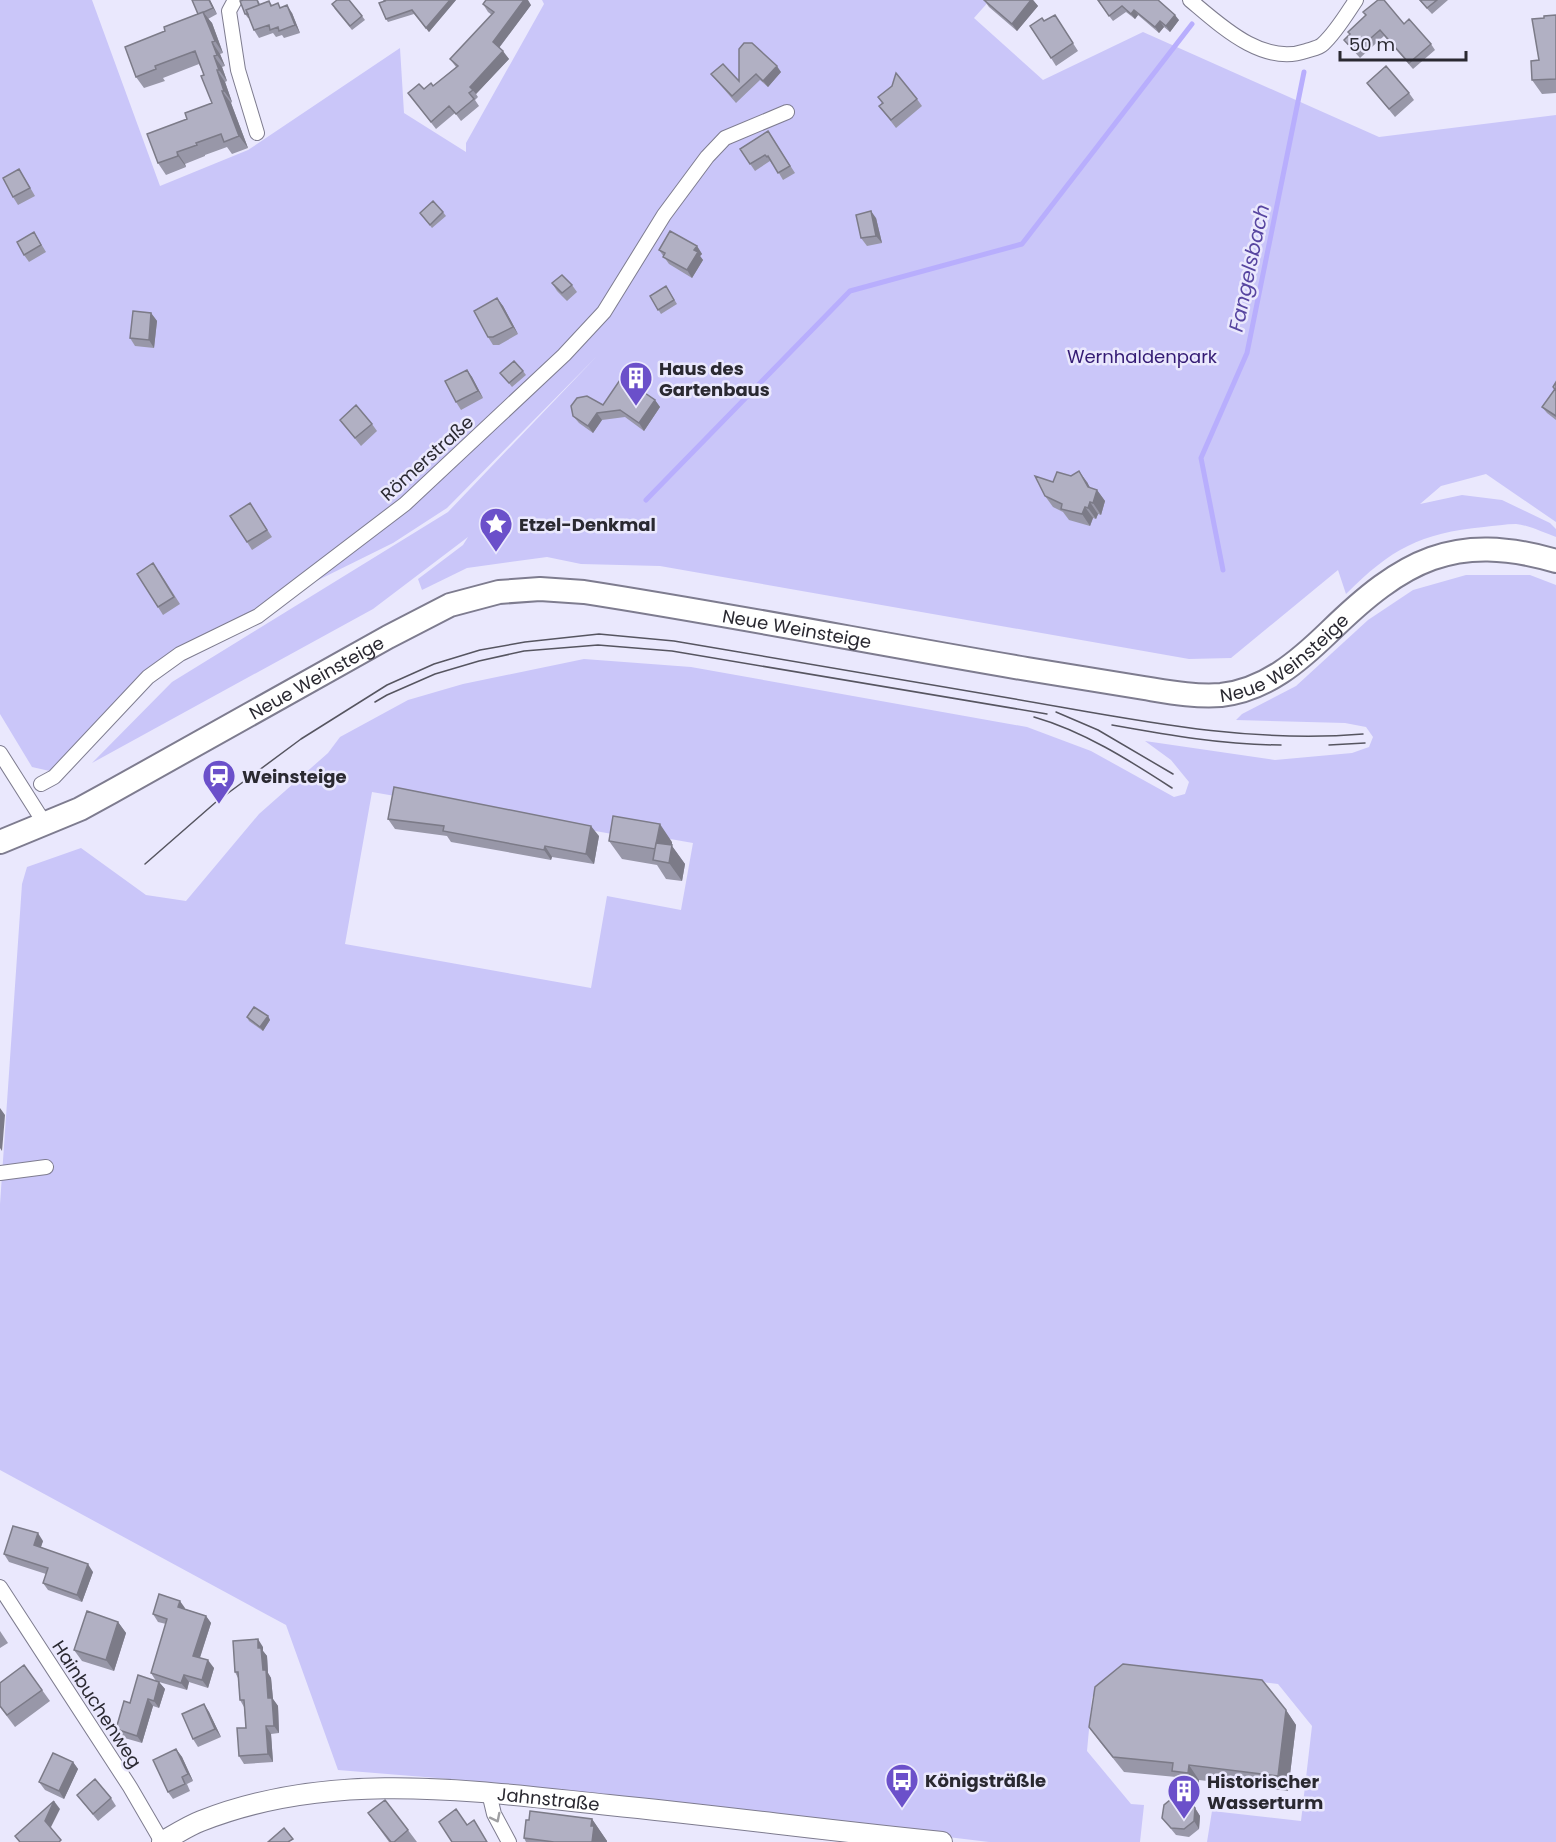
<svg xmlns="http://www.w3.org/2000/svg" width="1556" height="1842" viewBox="0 0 1556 1842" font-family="Poppins,sans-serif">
	<rect width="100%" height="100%" fill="#eae8fd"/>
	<path fill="#cac6f9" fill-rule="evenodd" d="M0,0H92L160,186L248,150L400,48L404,113L466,152V143L544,4L542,0H990L974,18L1043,80L1143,32L1379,137L1556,115V522L1486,474L1441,486L1420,504L1462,495L1502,500L1550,523L1556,529V537C1544,533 1529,525 1516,524C1506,524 1494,526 1484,527C1420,533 1391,549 1346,594L1338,570L1231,658L1189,659L660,566L581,564L547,557L467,568L422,590L418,579L463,545L468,537L373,609L92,763L172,682L448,512L597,356L447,508L393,543L171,653L54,772L32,767L0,714Z
		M1466,575H1530L1556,585V1842H1207L1212,1811L1301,1821L1312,1726L1278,1684L1129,1666L1092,1697L1087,1751L1131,1804L1144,1805L1140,1842H989L511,1784L338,1770L286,1625L0,1470V1204L22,884L27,867L81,848L146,895L186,901L259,814L328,753L340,737L408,700L463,684L584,659L691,667L1027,727L1091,751L1174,797L1185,794L1189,782L1171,760L1145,741L1275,760L1352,753L1369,747L1373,737L1366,727L1345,723L1236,720L1242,714L1296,686L1368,620L1413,590ZM372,792L618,835L619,830L693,843L681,910L607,896L591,988L345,944Z"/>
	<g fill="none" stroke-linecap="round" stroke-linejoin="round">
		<path stroke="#b8aefd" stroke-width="5" d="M646,500L850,291L1022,244L1192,24
			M1223,570L1201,458L1247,353L1304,72"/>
		<g stroke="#7e7c8f" stroke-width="16">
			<path id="minor" d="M235,0L229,11L238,70L257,133
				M1190,0C1221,26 1263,66 1306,51C1312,49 1319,48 1323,44C1336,32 1346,15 1356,0
				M0,753L45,824
				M41,784L54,777L148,677L180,654L258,616L405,504L564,355L604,312L664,215L707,157L725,138L787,112
				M0,1173L46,1167
				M0,1587L130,1787L162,1842
				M489,1793L494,1814L509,1842"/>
		</g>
		<g stroke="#7e7c8f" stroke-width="22">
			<g id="secondary">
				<path id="s1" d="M162,1842C174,1835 188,1826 201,1821C332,1769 474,1791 609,1805C720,1816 831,1831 942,1842"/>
			</g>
		</g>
		<g stroke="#7e7c8f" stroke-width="26">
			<g id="primary">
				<path id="s2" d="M0,842L80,809L111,792L388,637L450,605L499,592L540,589L584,592C732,615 879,644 1027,669C1066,675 1105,682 1144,688C1169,692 1195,697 1221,695C1266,690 1299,661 1330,631C1402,561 1454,531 1556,561"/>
			</g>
		</g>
		<use href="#minor" stroke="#fff" stroke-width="14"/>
		<use href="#secondary" stroke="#fff" stroke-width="20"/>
		<use href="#primary" stroke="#fff" stroke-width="22"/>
		<path stroke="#565560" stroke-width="1.5" d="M375,702L387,695L435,674L479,661L524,651L598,645L672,651L1047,714
			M1056,712L1098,730L1173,774
			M1034,717C1083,731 1129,760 1172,788
			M1112,725C1168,735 1224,745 1281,745
			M1329,745L1365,743
			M145,864L216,802L301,739L387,685L434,664L480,650L525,642L599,634L674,641C788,661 902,679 1015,699C1131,719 1245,744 1363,734"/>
	</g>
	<path fill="#9897a8" d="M192,0H210L217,14L208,19L212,23L223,53L220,54L225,66L222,67L227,81L225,82L232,102L231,103L248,148L232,154L227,147L205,155V156L185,164L186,167L166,175L158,163L187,119L212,103L204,75L199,64L163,78L165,81L144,88L136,77L165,31L198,14Z
		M258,0L260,4L269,1L272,5L281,7L292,13L300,33L284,38L282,35L276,37L273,33L259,38L254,30L249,18H248L245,14Z
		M456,0L429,32L414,14L388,22L386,19L379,3Z
		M984,0H1033L1038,6L1017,31L989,7Z
		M1097,0L1179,20L1170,32L1164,27L1159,33L1138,15L1135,19L1126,12L1113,21Z
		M1419,0H1448L1432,14Z
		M483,4L531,5L499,48L509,59L476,94L478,97L475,100L479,106L461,121L455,113L436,129L408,93L433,86L456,67L450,59L492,15L488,12Z
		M334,8L362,16L365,20L352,30Z
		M1055,15L1078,51L1056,66L1051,58Z
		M1556,15V93L1542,94L1532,80L1539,60L1544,18Z
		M1404,24L1431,44L1435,50L1413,69L1384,36L1360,58L1344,40Z
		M739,49L781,72L768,87L760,80L736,103L716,80L711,74L739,81Z
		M1367,83L1409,93L1414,100L1395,117Z
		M878,97L917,99L922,106L896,128L879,106L882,103Z
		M768,131L795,173L783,180L773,163L772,164L770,161L755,171L740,149Z
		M24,177L35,196L18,205L13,197Z
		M443,212L446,216L432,228L420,213Z
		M876,218L882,243L867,246L861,238Z
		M34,232L46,252L29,262L24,255Z
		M697,246L702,254L700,256L703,260L692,278L669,264L659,250Z
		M552,283L572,285L577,292L567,301L557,291Z
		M666,286L677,304L661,314L650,296Z
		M497,298L503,306L518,334L499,345H493L488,337Z
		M151,313L157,321L154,348L135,346L130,338Z
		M467,370L472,377L483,398L461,410L456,402Z
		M523,371L526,375L512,387L503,376Z
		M1556,382V420L1547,413L1542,407L1554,390L1553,387Z
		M647,394L655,400L660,407L644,431L625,417L602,420L593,433L579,423L573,416L603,405Z
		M340,420L372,424L377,431L361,446Z
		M1053,482H1087L1090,488L1097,490L1105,501L1101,515L1098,514L1096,519L1093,518L1090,526L1069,520L1063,512L1053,507L1045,496Z
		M255,511L272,537L252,550L247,542Z
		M159,571L180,604L163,615L158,607Z
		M388,819L599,836L594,864L552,857L551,860L451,842L447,836L395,829Z
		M609,841L672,842V846L685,864L682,881L666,879L657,865L622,859Z
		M268,1016L270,1020L263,1031L249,1021L247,1017Z
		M43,1541L41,1547L93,1572L82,1602L48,1590L43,1583L46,1574L9,1562L4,1554Z
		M185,1608V1609L206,1616L211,1623L200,1658L214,1668L208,1688L189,1682L187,1690L159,1682L165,1689L159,1708L153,1706L142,1743L121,1737L116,1729L130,1703L156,1681L151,1673L166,1624L158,1622L153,1614Z
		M118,1622L126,1633L114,1671L82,1661L74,1650Z
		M0,1631L8,1643L0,1648Z
		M263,1647V1651L267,1656L268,1673L271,1678L273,1699L278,1706L279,1733L271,1734L273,1762L244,1764L239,1756L246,1728L244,1707L240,1700L238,1678L235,1672Z
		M24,1665L50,1701L15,1727L0,1707Z
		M204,1704L209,1712L221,1737L198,1747L193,1739Z
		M1286,1710L1296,1725L1288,1791L1199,1780V1788L1182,1786L1176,1777L1124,1772L1100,1742L1089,1727Z
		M176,1749L182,1757L193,1781L187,1784L190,1791L173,1799L168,1792Z
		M73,1762L78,1769L64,1799L45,1790L39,1782Z
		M77,1795L111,1798L116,1806L98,1821Z
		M1195,1808L1200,1816L1199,1829L1189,1837L1176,1835L1162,1818Z
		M368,1813L408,1830L417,1842H389Z
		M592,1819L607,1841V1842H526L524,1838Z"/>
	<path fill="#7c7b88" d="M209,0H210L217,14L213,8Z
		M450,0H456L429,32L426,28Z
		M524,0H528L531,5L498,49L493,42Z
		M1031,0H1033L1038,6L1017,31L1012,24Z
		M287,5L292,13L300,33L295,25Z
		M1134,10L1138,15L1135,19L1131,14Z
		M203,12L212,23L223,53L215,41Z
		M1175,15L1179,20L1170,32L1166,26Z
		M1160,21L1164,27L1159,33L1155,27Z
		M212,42L220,54L225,66L217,55Z
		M503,51L509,59L476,94L470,87Z
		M214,56L222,67L227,81L219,70Z
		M777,66L781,72L768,87L763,81Z
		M217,70L225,82L232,102L224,91Z
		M222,91L231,103L248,148L239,136Z
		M177,152L185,164L186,167L178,156Z
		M871,211L876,218L882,243L876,236Z
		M697,246L702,254L700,256L703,260L692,278L687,270L694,250Z
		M497,298L503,306L518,334L513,327Z
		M151,313L157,321L154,348L149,340Z
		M467,370L472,377L483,398L478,391Z
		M655,400L660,407L644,431L639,423Z
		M597,413L602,420L593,433L588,426Z
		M1079,471L1087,482L1095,497L1097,490L1105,501L1101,515L1093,503L1088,487Z
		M1090,502L1098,514L1096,519L1088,508Z
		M1085,507L1093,518L1090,526L1082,514Z
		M660,824L672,842V846L685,864L682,881L669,863L655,849Z
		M591,826L599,836L594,864L586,854Z
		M545,846L552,857L551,860L544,850Z
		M268,1016L270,1020L263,1031L260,1027Z
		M0,1108L5,1115L2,1151L0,1148Z
		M38,1533L43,1541L39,1552L34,1545Z
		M88,1564L93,1572L82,1602L77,1595Z
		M180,1601L185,1608L183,1614L178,1607Z
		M206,1616L211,1623L198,1663L193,1656Z
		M118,1622L126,1633L114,1671L106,1660Z
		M258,1639L263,1647V1651L267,1656L268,1673L271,1678L273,1699L278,1706L279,1733L274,1726L258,1648Z
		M208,1660L214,1668L208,1688L202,1680Z
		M184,1675L189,1682L187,1690L181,1683Z
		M159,1682L165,1689L159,1708L154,1701Z
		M148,1699L153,1706L142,1743L137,1736Z
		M204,1704L209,1712L221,1737L215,1729Z
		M1286,1710L1296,1725L1288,1791L1278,1776Z
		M266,1726L271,1734L273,1762L268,1754Z
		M176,1749L182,1757L193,1781L188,1774Z
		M73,1762L78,1769L64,1799L59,1791Z
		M1189,1765L1199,1780V1788L1188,1773Z
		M54,1801L60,1809L50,1829L45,1821Z
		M1195,1808L1200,1816L1199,1829L1194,1821Z
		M592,1819L607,1841V1842H592L591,1826Z"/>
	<path fill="#b1b0c3" stroke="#7c7b88" stroke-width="1.5" d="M192,0H209L213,8L204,12H203L198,14Z
		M243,0H257L259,5L246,10L248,14H245L240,1Z
		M337,0H349L362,16L350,26L332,4Z
		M384,0H450L426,28L412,10L386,19L379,3L385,1Z
		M486,0H524L493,42L503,51L470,87L473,90L469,93L474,99L456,114L449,106L431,122L408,93L419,84L424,89L431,83L433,86L458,66L450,59L494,12L483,4Z
		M984,0H1031L1012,24Z
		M1098,0H1158L1175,15L1166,26L1160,21L1155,27L1134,10L1131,14L1122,6L1109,16Z
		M1378,0H1384L1404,24L1409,19L1431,44L1409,63L1380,30L1355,52L1344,40L1350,34L1348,32L1366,15L1363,12Z
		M1420,0H1437L1427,8Z
		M269,1L271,6L278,3L280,8L287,5L295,25L279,31L278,27L270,30L269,25L254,30L246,10Z
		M203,12L215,41L212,42L217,55L214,56L219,70H217L224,91H222L239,136L224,142L221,134L196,143L197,145L177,152L178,156L158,163L147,134L187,119L185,113L212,103L201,76L204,75L195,51L155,66L156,69L136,77L125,47L165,31L164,27Z
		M1055,15L1073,43L1051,58L1030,26L1042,18L1044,21Z
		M1556,15V79L1532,80L1531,61L1539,60L1532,19L1544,18V16Z
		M744,43H752L777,66L763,81L756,74L732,96L711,74L723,64L739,81V49Z
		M1386,66L1409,93L1389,109L1367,83Z
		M896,73L917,99L891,120L879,106L883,103L878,97L892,86Z
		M768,131L790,166L778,173L768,156L767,157L765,155L750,164L740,149Z
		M19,169L30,188L13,197L3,178Z
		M433,201L443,212L430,225L420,213Z
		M871,211L876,236L861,238L856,215Z
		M670,231L697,246L694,250L698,252L687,270L663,257L665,253L659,250Z
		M34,232L41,245L24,255L17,242Z
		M562,275L572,285L562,293L552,283Z
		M666,286L674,300L658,310L650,296Z
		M497,298L513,327L493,337H488L474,311Z
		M133,311L151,313L149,340L130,338Z
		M514,361L523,371L509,383L500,373Z
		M467,370L478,391L456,402L445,381Z
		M622,377L631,382L641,384L645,393L655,400L639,423L620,410L597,413L588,426L573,416L571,406L577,398L587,396L603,405Z
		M1556,382V416L1542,407L1555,389L1553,387Z
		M356,405L372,424L355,438L340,420Z
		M1079,471L1088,487L1097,490L1093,503L1090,502L1088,508L1085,507L1082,514L1061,509L1062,504L1045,496L1035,476L1053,482L1057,472L1071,476Z
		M250,503L267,530L247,542L230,516Z
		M153,563L174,597L158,607L137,574Z
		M394,787L591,826L586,854L545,846L544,850L443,831L444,826L388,819Z
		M613,816L660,824L655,849L609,841Z
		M656,843L672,845L669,863L653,860Z
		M254,1007L268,1016L260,1027L247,1017Z
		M13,1526L38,1533L34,1545L88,1564L77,1595L43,1583L48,1568L4,1554Z
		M159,1594L180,1601L178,1607L206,1616L193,1656L208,1660L202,1680L184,1675L181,1683L151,1673L167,1619L153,1614Z
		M87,1611L118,1622L106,1660L74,1650Z
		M258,1639V1648H261L263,1670H266L268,1698H272L274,1726H266L268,1754L239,1756L237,1728H246L244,1700H240L238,1672H235L233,1641Z
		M1123,1664L1262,1680L1286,1710L1278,1776L1189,1765L1188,1773L1172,1771L1173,1763L1113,1757L1089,1727L1095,1687Z
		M24,1665L42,1690L7,1715L0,1706V1683Z
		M138,1675L159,1682L154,1701L148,1699L137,1736L116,1729L124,1701L130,1703Z
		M204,1704L215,1729L193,1739L182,1714Z
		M176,1749L188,1774L182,1777L185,1784L168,1792L153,1760Z
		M53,1753L73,1762L59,1791L39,1782Z
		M95,1779L111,1798L93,1814L77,1795Z
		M1181,1791L1195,1808L1194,1821L1184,1829L1171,1828L1162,1818L1164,1805Z
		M385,1800L408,1830L394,1842H391L368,1813Z
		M54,1801L45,1821L61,1840L59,1842H20L15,1836Z
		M456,1809L467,1825L474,1820L487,1842H452L439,1822Z
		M530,1811L592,1819L591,1826H594L592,1842H554L524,1838L526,1820H529Z
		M284,1828L293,1839L288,1842H268Z"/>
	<defs><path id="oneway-chevron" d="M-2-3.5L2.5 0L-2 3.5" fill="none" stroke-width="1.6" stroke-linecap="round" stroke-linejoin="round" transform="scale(1.5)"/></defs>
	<use stroke="#9f9fa2" href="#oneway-chevron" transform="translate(496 1818) rotate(63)"/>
	<defs>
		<g id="building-pin" transform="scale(1.725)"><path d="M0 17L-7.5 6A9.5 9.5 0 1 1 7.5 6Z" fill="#6b50ca" stroke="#eae8fd"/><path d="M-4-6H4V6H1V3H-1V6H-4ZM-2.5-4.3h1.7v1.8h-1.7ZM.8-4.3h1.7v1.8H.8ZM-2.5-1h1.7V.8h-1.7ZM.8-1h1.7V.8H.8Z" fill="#fff"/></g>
		<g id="sight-pin" transform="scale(1.725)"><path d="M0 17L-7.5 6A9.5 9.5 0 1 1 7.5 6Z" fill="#6b50ca" stroke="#eae8fd"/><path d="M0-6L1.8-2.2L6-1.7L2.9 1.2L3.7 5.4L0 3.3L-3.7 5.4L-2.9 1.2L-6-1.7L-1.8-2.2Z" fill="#fff"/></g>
		<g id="station-pin" transform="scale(1.725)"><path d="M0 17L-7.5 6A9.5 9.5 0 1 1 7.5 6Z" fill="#6b50ca" stroke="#eae8fd"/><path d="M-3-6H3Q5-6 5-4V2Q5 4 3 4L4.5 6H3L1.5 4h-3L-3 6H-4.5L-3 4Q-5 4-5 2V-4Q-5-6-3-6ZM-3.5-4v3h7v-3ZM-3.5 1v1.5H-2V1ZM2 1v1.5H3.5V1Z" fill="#fff"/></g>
		<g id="bus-pin" transform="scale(1.725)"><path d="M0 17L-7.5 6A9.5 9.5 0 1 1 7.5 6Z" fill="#6b50ca" stroke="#eae8fd"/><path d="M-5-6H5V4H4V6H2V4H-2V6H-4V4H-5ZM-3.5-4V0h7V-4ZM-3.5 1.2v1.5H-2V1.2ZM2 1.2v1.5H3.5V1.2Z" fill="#fff"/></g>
	</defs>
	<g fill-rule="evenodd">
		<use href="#building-pin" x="636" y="378"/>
		<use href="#sight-pin" x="496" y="524"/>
		<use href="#station-pin" x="219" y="776"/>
		<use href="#bus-pin" x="902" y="1780"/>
		<use href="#building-pin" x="1184" y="1791"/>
	</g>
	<g text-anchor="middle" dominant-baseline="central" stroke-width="5" stroke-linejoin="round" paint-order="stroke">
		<g font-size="18" fill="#341b74" stroke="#eae8fd">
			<text x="1142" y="356">Wernhaldenpark</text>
		</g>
		<g font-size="18" font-weight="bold" fill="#2a2931" stroke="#eae8fd" text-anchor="start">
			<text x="659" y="368">Haus des<tspan x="659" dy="21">Gartenbaus</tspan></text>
			<text x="519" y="524">Etzel-Denkmal</text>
			<text x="242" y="776">Weinsteige</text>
			<text x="925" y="1780">Königsträßle</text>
			<text x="1207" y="1781">Historischer<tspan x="1207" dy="21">Wasserturm</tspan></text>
		</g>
		<g font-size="18" fill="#2a2931" stroke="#eae8fd">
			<text transform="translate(427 458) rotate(-42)">Römerstraße</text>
			<text stroke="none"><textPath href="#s2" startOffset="861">Neue Weinsteige</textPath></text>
			<text stroke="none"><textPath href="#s2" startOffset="1365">Neue Weinsteige</textPath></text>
			<text stroke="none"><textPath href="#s2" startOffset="357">Neue Weinsteige</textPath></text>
			<text transform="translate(97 1704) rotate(57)">Hainbuchenweg</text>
			<text stroke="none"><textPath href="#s1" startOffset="396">Jahnstraße</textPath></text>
		</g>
		<g font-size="20" font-style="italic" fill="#5745a0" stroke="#eae8fd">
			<text transform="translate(1249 268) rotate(-78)">Fangelsbach</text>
		</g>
	</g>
	<path d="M1340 51v9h126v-9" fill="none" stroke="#2a2931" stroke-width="3"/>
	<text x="1349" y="51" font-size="18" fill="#2a2931" stroke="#eae8fd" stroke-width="4.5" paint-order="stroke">50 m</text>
</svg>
